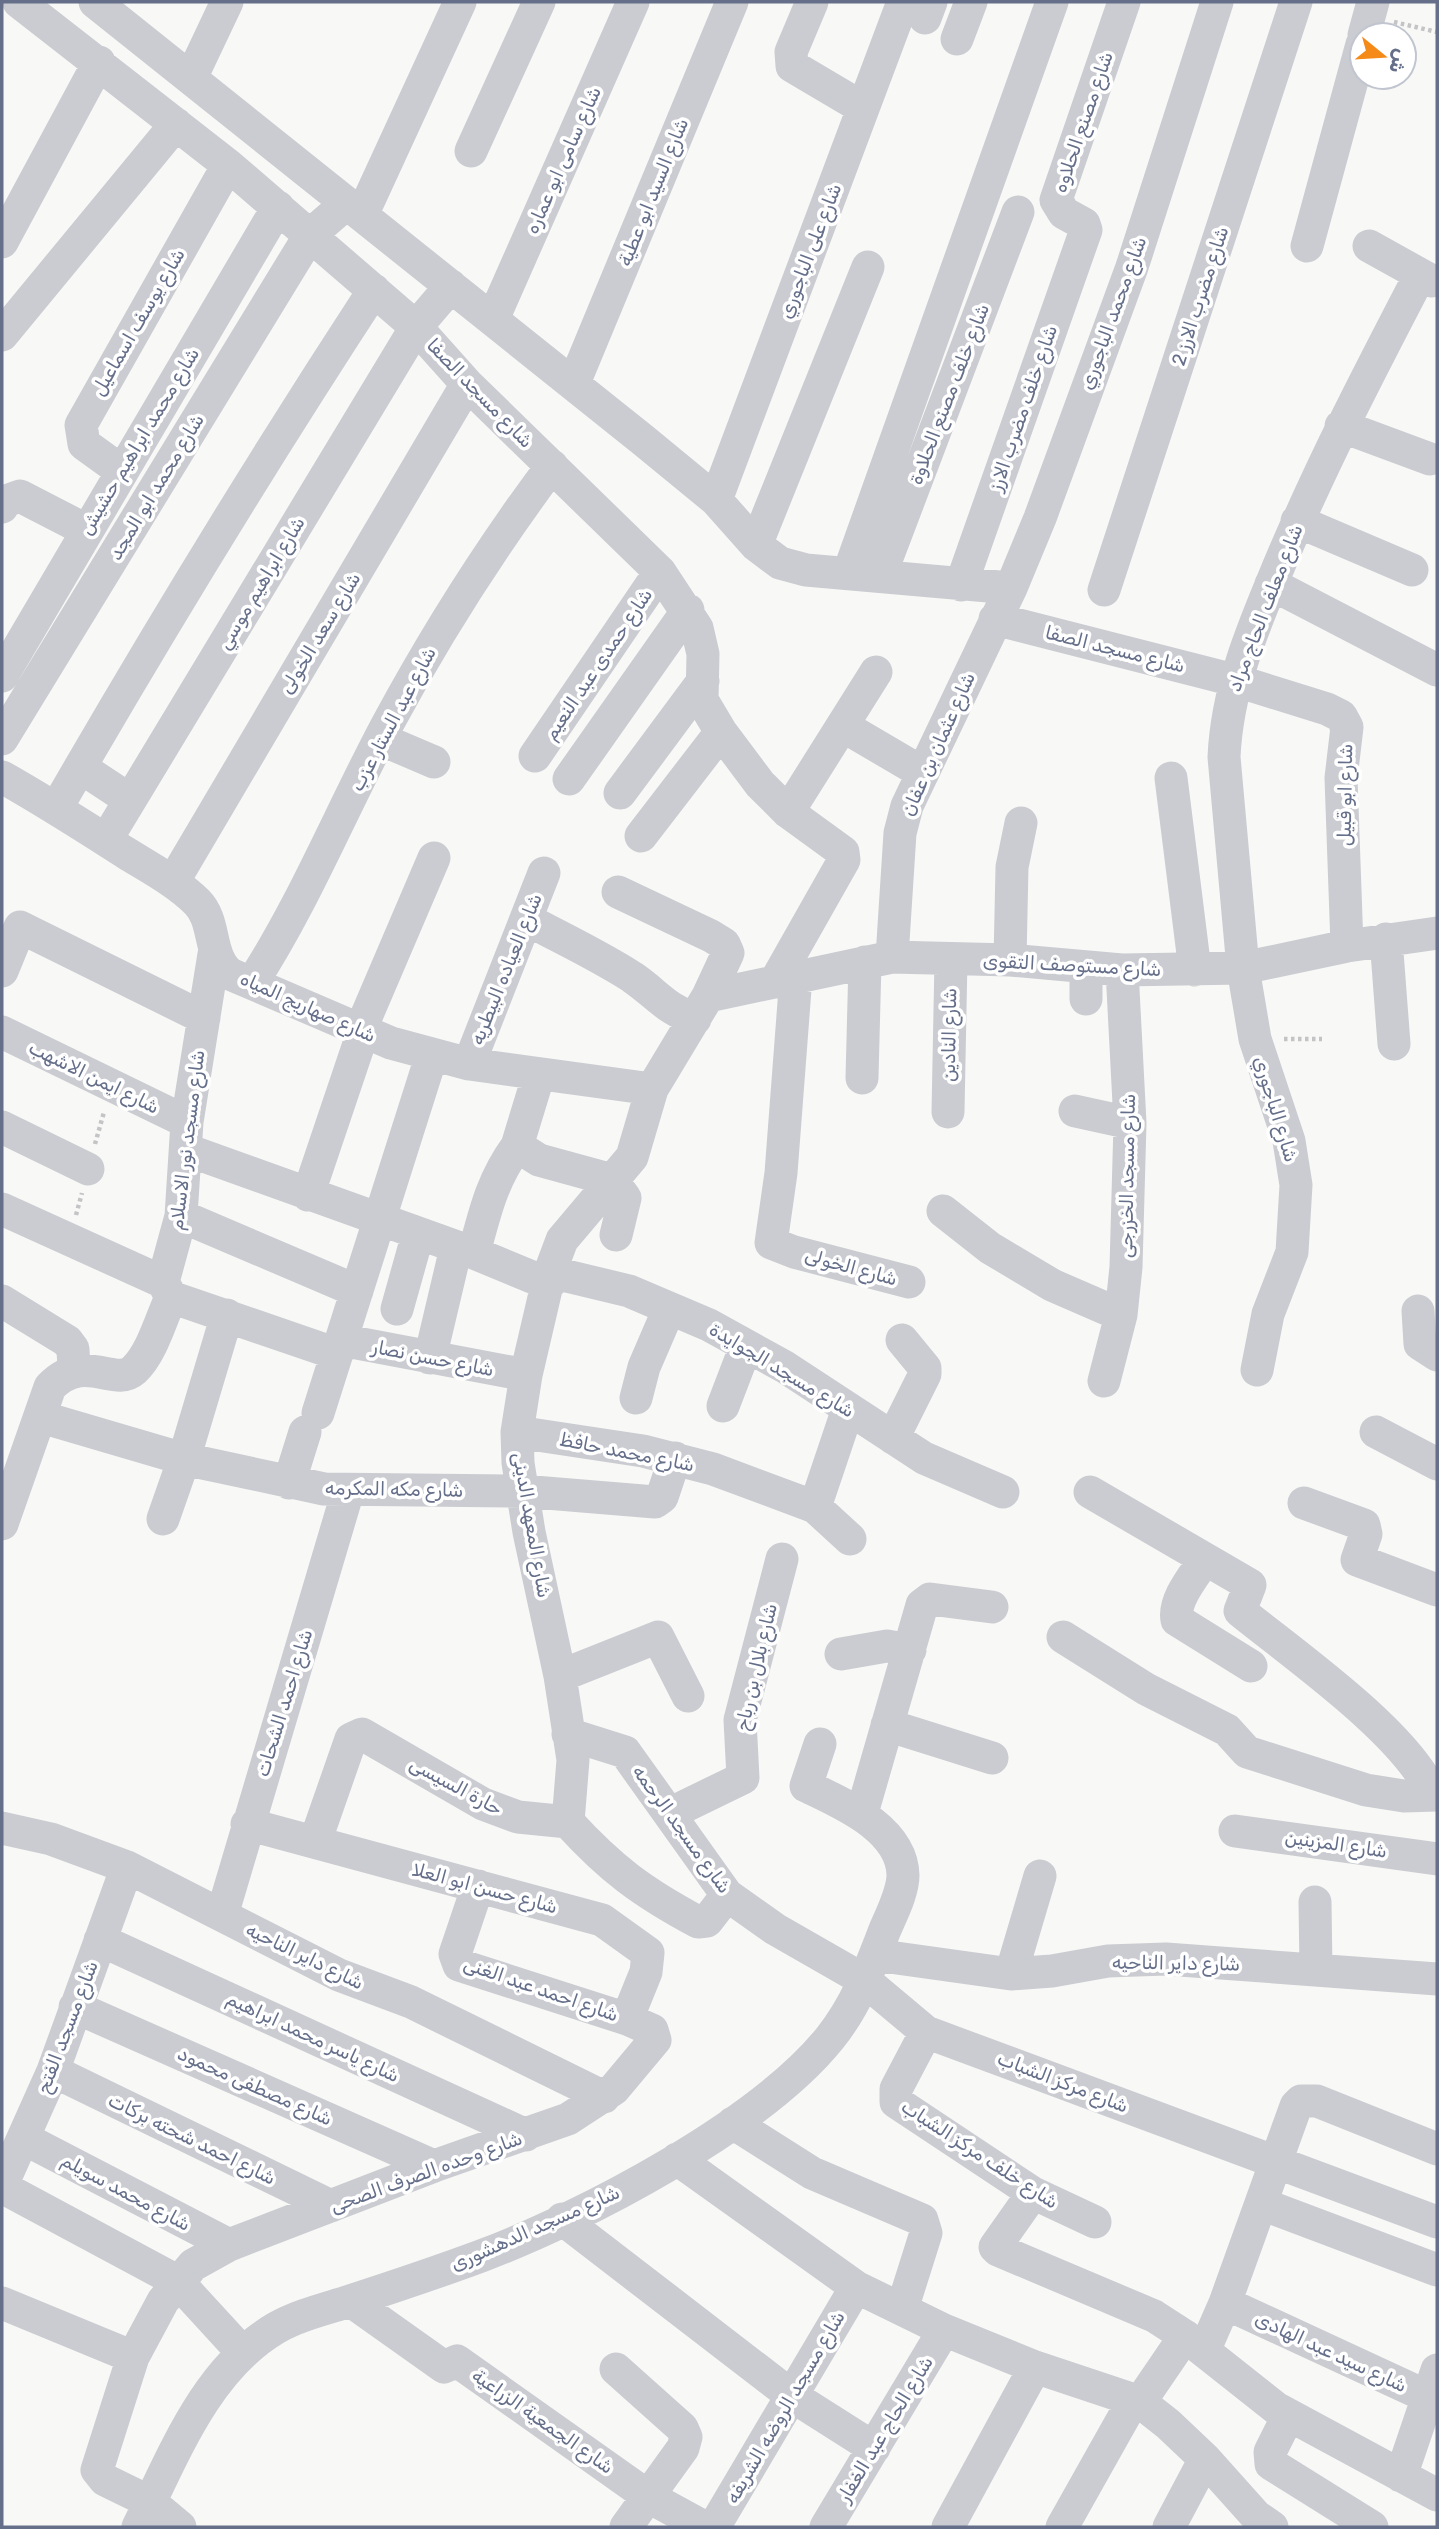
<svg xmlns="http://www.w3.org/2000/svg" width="1439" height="2529" viewBox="0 0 1439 2529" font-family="Rubik,'Noto Naskh Arabic',sans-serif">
	<rect width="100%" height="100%" fill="#f8f9f6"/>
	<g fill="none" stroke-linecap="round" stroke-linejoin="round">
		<path stroke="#c4c4c7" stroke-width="4.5" stroke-dasharray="3.5 3.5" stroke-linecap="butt" d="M1394,22L1437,32
			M1284,1039H1322
			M95,1144L104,1112
			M76,1215L82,1193"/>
		<path stroke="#cbccd1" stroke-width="33" d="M19,2L228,165L416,327L467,384L660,572L697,628L703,654L702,700L721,732L760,784L788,812L843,852L844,860L775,982
			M95,2L643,440L716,500L756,545L780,563L806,570L1011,588
			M812,2L791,52L792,66L863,108
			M925,18L931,2
			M1364,35L1373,2
			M957,39L971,2
			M191,78L227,2
			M471,151L539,2
			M362,215L460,2
			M2,242L99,62
			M1307,246L1362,44
			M1369,246L1432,281
			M493,319L633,2
			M2,335L176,124
			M574,383L732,2
			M1341,426L1430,459
			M120,470L84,444L81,425L228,165
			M716,500L903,2
			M2,507L6,501L20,496L86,530
			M1297,521L1412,570
			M756,545L868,267
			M849,572L1052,2
			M880,576L1018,212
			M1271,584L1437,670
			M961,585L1086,230L1084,224L1064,213L1056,200L1124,2
			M1104,590L1296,2
			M995,619L1234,680L1327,709L1341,716L1347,727L1341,778L1347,946
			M2,676L278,207
			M843,726L923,773
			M2,739L310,235L347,203
			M380,739L434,762
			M535,756L660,572
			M80,767L130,800
			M2,777C45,801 85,827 126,853C150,868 177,882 197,902C217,922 207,955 230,974L391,1043L469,1064L652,1089
			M1171,778L1195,970
			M569,779L688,610
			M620,793L703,681
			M57,807C158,632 263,460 374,290
			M788,812L876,672
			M641,836L721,732
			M106,840L416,327L451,286
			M173,882L467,384
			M526,919C561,938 598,955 632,977C657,994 664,1008 695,1019
			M1386,939L1394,1044
			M892,957L900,833L907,806L1011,588L1040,518L1132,267L1217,2
			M1010,960L1012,867L1021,823
			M2,971L20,927L204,1018
			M796,976L781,1173L771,1243L794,1252L909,1282
			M252,983C305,901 341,811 387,725C436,634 490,549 552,466
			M708,996L892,957L1010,960L1122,970L1243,968L1347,946L1437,933
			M1086,999V967
			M360,1031L434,858
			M2,1032L187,1122
			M469,1064L544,873
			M539,1074L517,1146L539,1160L612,1180L625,1198L616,1235
			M862,1078L865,962
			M1075,1111L1130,1123
			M948,1112L951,959
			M2,1127L88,1169
			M187,1150L474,1253L549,1284
			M308,1195L363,1032
			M2,1209L163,1282
			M943,1211L990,1248L1052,1285L1121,1315
			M181,1216L357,1291
			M474,1253C485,1212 492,1180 517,1146
			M550,1272L629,1291L709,1325L785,1367L924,1458L1003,1492
			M171,1297L337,1354
			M2,1301L67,1341L73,1349L74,1370
			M397,1309L418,1234
			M1418,1311L1420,1344L1437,1355
			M341,1340L526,1375
			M430,1358L456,1248
			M1257,1370L1268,1314L1292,1252L1296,1185L1289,1141L1255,1039L1243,968L1224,757C1227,689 1252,630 1278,568C1320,467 1370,371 1420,275
			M1104,1381L1121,1315L1126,1267L1130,1123L1122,970
			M636,1398L644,1367L669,1309
			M723,1406L746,1346
			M318,1413L432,1054
			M41,1417L184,1459L324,1489L522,1491L655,1502L662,1497L675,1458
			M517,1432L643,1451L713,1469L815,1507L850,1539
			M1376,1432L1437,1464
			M893,1438L925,1374V1368L902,1340
			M289,1483L305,1432
			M1090,1492L1250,1585L1240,1611C1293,1654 1405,1732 1432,1793
			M1304,1503L1364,1525L1366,1534L1357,1560L1437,1590
			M815,1507L848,1409
			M163,1519L184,1459L227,1315
			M2,1524L50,1387C85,1351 114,1388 134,1370C152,1353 161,1319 171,1297L163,1282L181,1216L187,1122L214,954
			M1205,1559C1194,1576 1173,1600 1177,1620L1251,1666
			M1063,1637L1146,1689L1227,1730L1247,1752L1366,1790L1404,1796L1437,1795
			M841,1654L887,1646L910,1650
			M560,1676L658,1637L688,1696
			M887,1725L992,1758
			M568,1734L625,1752L727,1895L775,1929L864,1980L926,2032L1437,2222
			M671,1813L743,1778L740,1720L782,1559
			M862,1813L922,1605L930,1599L992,1607
			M568,1822L573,1760L560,1676L529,1532L518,1463L517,1432L526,1375L550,1272L562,1240L632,1157L652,1089L708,996L728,953L724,944L711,936L618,892
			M568,1822C611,1869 642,1892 698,1922L707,1921L727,1895
			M247,1824L602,1920L648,1953L646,1972L627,2019
			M2,1828L51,1839L127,1867L339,1975L411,2002L604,2097
			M1235,1831L1437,1859
			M315,1842L351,1739L362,1734L483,1804L518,1817L568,1822
			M1315,1902L1316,1969
			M222,1915L348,1491
			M100,1940L526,2135
			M875,1955L1011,1974L1052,1971L1108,1961L1166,1959L1437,1979
			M1011,1974L1040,1876
			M75,2007L434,2166
			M926,2032L896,2089V2102L1033,2193L1095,2222
			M53,2071L331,2206
			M733,2123L812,2173L922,2220L926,2233L902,2309
			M23,2138L229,2245
			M677,2159L856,2287L944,2330L1035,2367L1140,2402L1168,2424L1205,2459L1256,2516L1272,2527
			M2,2185L53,2071L127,1867
			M2,2187L177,2281L243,2353
			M1033,2193L995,2247L998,2250L1154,2316L1185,2336L1276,2408L1437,2495
			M1262,2204L1437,2270
			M562,2219L792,2396L874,2448
			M351,2301L444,2367L457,2361L649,2497L704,2527
			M2,2303L133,2357
			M1225,2303L1437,2401
			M1204,2351L1225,2303L1296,2106L1301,2101H1317L1437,2149
			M616,2369L682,2428L686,2437L683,2448L626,2527
			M1140,2402L1185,2336
			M1288,2416L1270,2452L1271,2464L1372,2527
			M1401,2476L1437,2370
			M138,2527C173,2457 205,2370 276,2328C299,2315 325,2309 350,2301C393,2287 438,2272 481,2256C585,2217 760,2125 830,2038C855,2007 870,1969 884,1932C891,1915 903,1893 903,1875C902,1828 841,1803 806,1786L820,1744
			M180,2527L150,2502L105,2480L97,2470L133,2357L163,2301L193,2265L229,2245L434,2166L568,2119L614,2089L655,2040L652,2030L627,2019L459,1965L455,1954L478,1886
			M714,2527L856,2287
			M826,2527L944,2330
			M948,2527L1035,2367
			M1062,2527L1134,2399
			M1169,2527L1205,2459"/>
	</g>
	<g text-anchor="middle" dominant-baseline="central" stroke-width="7" stroke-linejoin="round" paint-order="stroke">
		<g font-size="19" fill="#656f8a" stroke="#fff">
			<text transform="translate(1083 122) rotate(-71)">شارع مصنع الحلاوه</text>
			<text transform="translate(563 160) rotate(-66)">شارع سامى ابو عماره</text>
			<text transform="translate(653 192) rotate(-68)">شارع السيد ابو عطية</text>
			<text transform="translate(810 251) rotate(-69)">شارع على الباجوري</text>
			<text transform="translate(1200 296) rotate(-72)">شارع مضرب الارز 2</text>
			<text transform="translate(1113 313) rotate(-70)">شارع محمد الباجوري</text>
			<text transform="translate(138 322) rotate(-60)">شارع يوسف اسماعيل</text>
			<text transform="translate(480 393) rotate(46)">شارع مسجد الصفا</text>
			<text transform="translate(949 394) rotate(-69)">شارع خلف مصنع الحلاوة</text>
			<text transform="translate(1023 408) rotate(-71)">شارع خلف مضرب الارز</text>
			<text transform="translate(139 441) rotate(-59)">شارع محمد ابراهيم حشيش</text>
			<text transform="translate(156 487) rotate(-59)">شارع محمد ابو المجد</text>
			<text transform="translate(261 583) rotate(-59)">شارع ابراهيم موسي</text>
			<text transform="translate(1265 608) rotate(-69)">شارع معلف الحاج مراد</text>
			<text transform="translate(320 633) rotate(-59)">شارع سعد الخولى</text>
			<text transform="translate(1115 649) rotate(14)">شارع مسجد الصفا</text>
			<text transform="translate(598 664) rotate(-56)">شارع حمدى عبد النعيم</text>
			<text transform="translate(393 719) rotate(-62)">شارع عبد الستار عزب</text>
			<text transform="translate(938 744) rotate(-66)">شارع عثمان بن عفان</text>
			<text transform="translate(1345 795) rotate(-89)">شارع ابو قبيل</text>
			<text transform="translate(1072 965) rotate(3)">شارع مستوصف التقوى</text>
			<text transform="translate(506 969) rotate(-68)">شارع العياده البيطريه</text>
			<text transform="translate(308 1007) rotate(24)">شارع صهاريج المياه</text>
			<text transform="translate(949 1035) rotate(-89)">شارع النادين</text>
			<text transform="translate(94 1077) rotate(26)">شارع ايمن الاشهب</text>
			<text transform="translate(1276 1109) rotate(73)">شارع الباجوري</text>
			<text transform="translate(187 1140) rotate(-83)">شارع مسجد نور الاسلام</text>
			<text transform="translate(1127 1176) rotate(-89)">شارع مسجد الخزرجى</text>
			<text transform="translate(851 1267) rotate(15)">شارع الخولى</text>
			<text transform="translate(433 1358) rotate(11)">شارع حسن نصار</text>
			<text transform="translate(782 1370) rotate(31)">شارع مسجد الجوايدة</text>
			<text transform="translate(627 1452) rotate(11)">شارع محمد حافظ</text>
			<text transform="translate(394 1489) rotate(1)">شارع مكه المكرمه</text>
			<text transform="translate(532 1525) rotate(80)">شارع المعهد الدينى</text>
			<text transform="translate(756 1667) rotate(-77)">شارع بلال بن رباح</text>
			<text transform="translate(284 1703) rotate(-73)">شارع احمد الشحات</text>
			<text transform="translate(456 1786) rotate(28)">حارة السيسى</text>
			<text transform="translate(682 1829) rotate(54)">شارع مسجد الرحمه</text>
			<text transform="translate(1336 1844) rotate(8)">شارع المزينين</text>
			<text transform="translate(485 1888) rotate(15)">شارع حسن ابو العلا</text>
			<text transform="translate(305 1956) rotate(26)">شارع داير الناحيه</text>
			<text transform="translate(1176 1963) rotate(1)">شارع داير الناحيه</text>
			<text transform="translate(541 1989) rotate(19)">شارع احمد عبد الغنى</text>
			<text transform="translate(67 2027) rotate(-69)">شارع مسجد الفتح</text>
			<text transform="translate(313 2037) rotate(25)">شارع ياسر محمد ابراهيم</text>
			<text transform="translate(1063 2082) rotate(21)">شارع مركز الشباب</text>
			<text transform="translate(255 2086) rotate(24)">شارع مصطفى محمود</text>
			<text transform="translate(192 2139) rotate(26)">شارع احمد شحته بركات</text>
			<text transform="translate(980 2154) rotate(33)">شارع خلف مركز الشباب</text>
			<text transform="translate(426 2172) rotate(-20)">شارع وحده الصرف الصحى</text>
			<text transform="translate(126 2192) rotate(28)">شارع محمد سويلم</text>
			<text transform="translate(535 2228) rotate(-24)">شارع مسجد الدهشورى</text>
			<text transform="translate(1331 2352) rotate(25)">شارع سيد عبد الهادى</text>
			<text transform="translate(785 2407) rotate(-60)">شارع مسجد الروضه الشريفه</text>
			<text transform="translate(543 2421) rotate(35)">شارع الجمعية الزراعية</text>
			<text transform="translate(885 2429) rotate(-59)">شارع الحاج عبد الغفار</text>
		</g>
	</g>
	<rect width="1439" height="2529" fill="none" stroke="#656f8a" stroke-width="7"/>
	<g transform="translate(1383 56) rotate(108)"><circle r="33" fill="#ffffff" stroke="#c1c5d0" stroke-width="2"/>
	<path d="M0-5L12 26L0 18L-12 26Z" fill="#f58a19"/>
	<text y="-10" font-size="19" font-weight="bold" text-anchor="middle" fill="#656f8a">ش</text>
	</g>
</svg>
